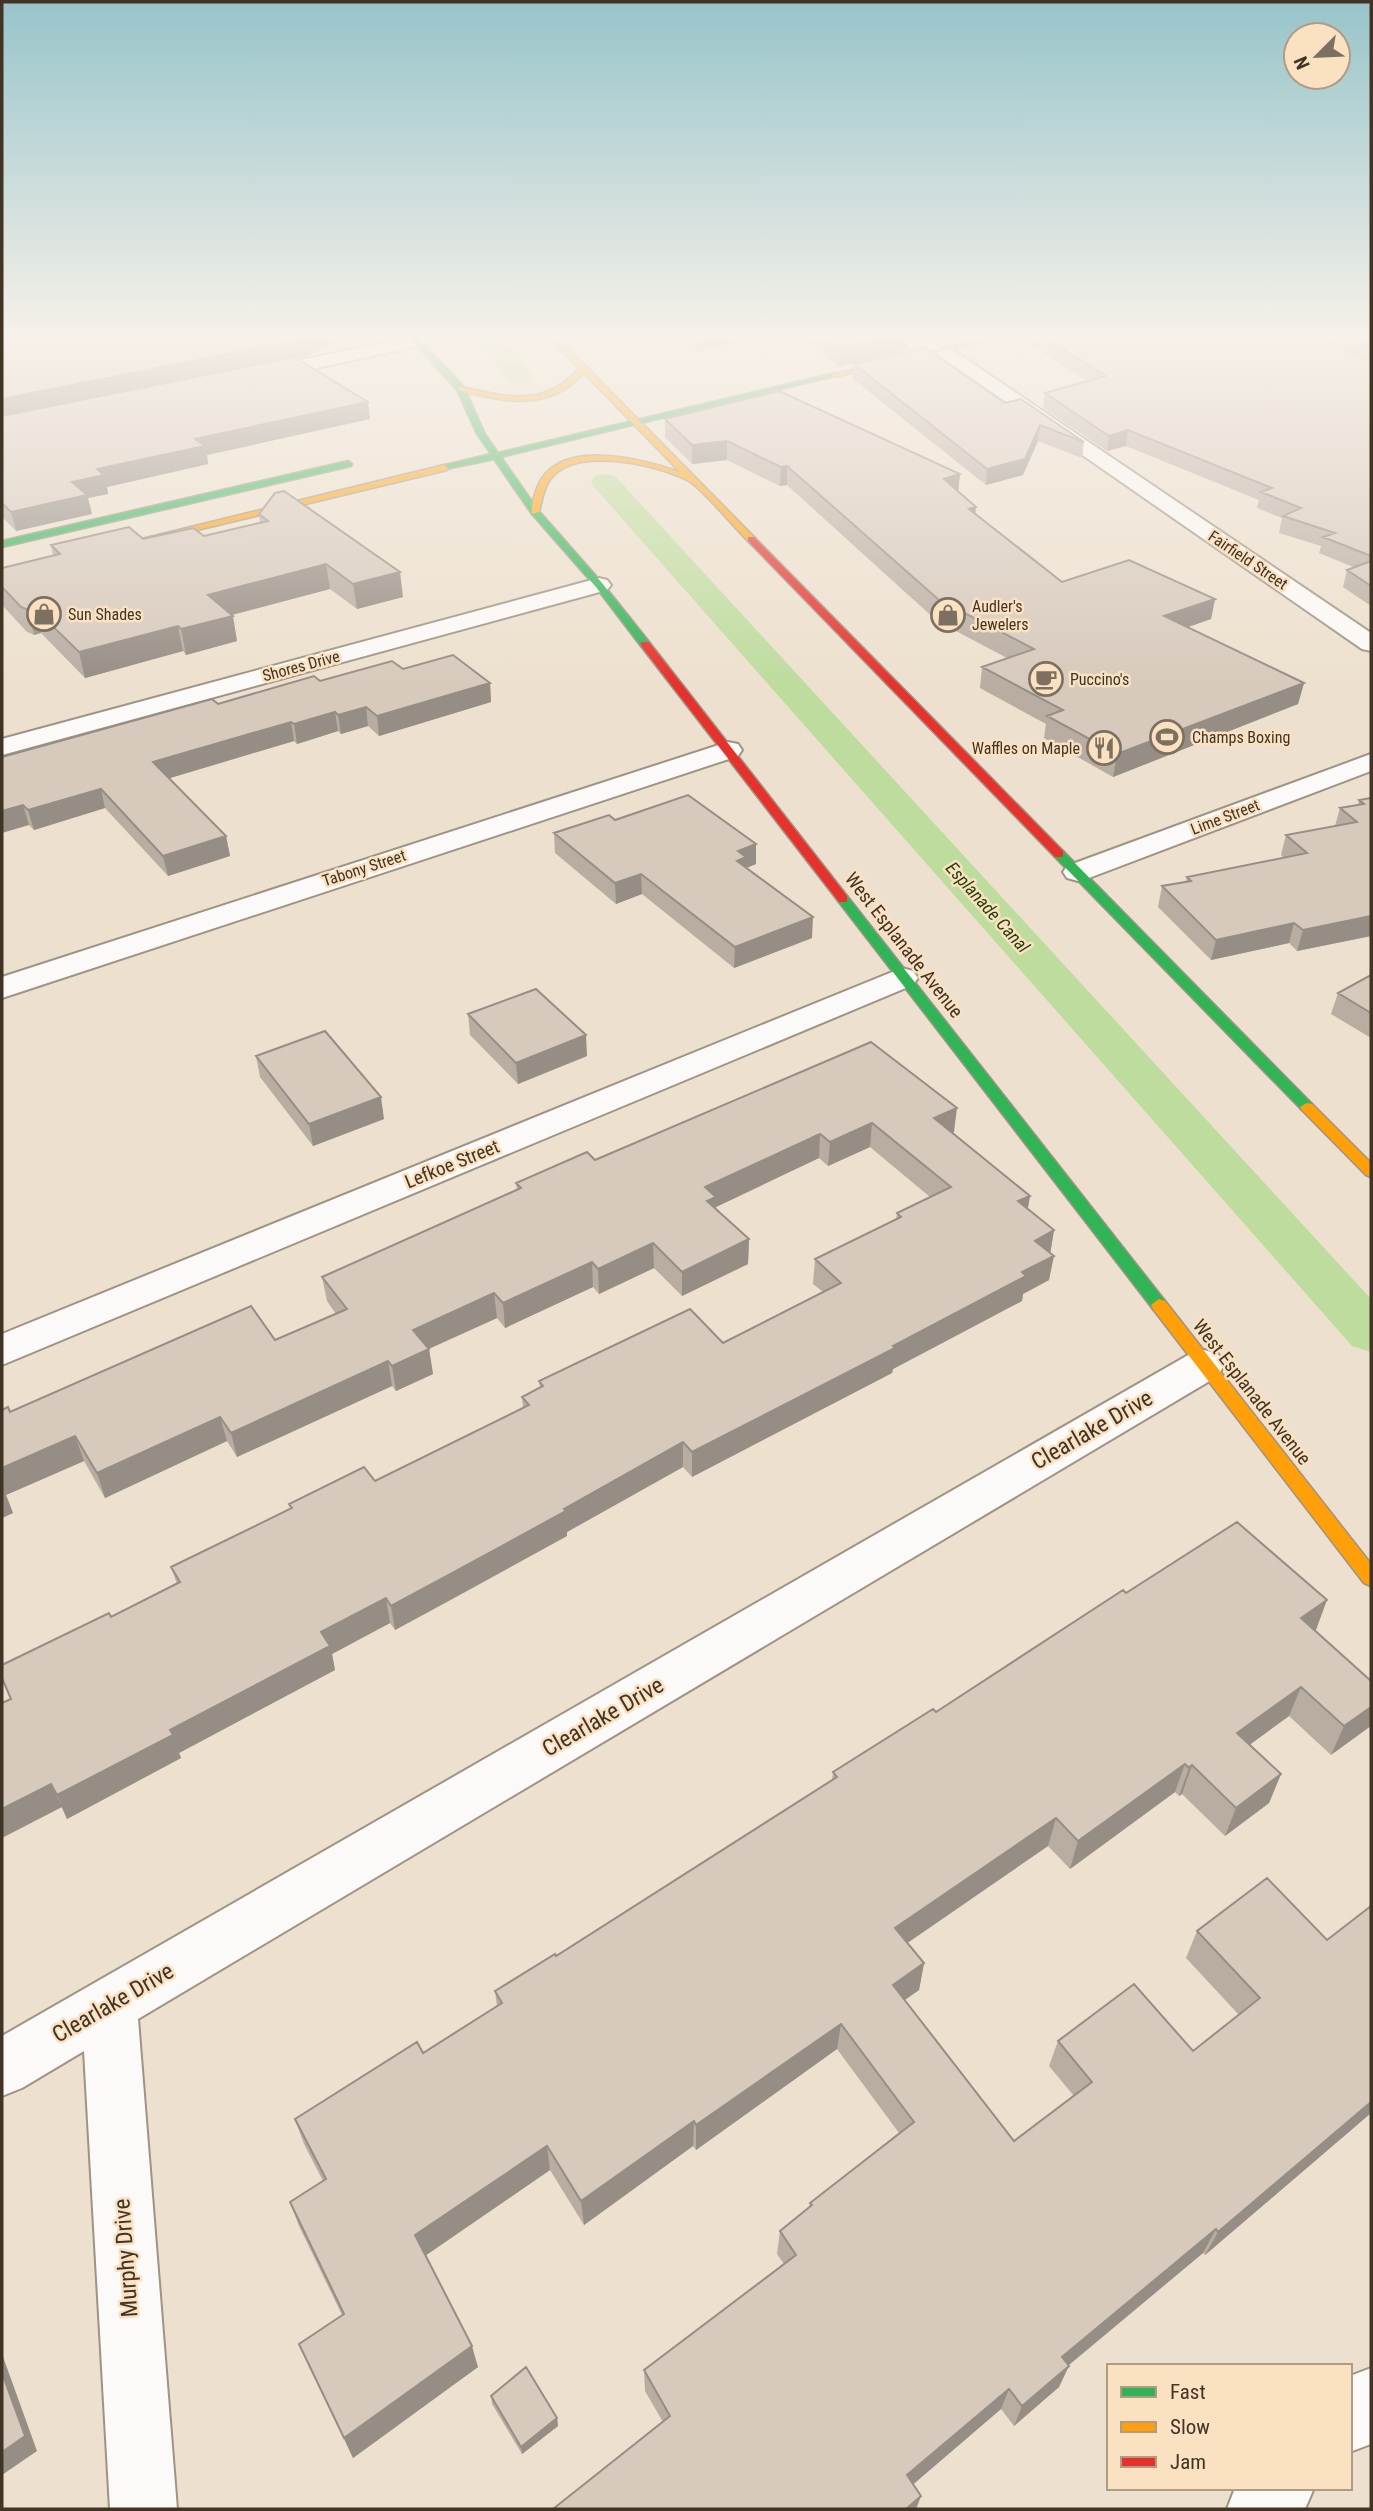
<svg xmlns="http://www.w3.org/2000/svg" width="1373" height="2511" viewBox="0 0 1373 2511" font-family="'Roboto Condensed',sans-serif">
	<rect width="100%" height="100%" fill="#ede0ce"/>
	<g fill="none" stroke-linecap="round" stroke-linejoin="round">
		<path fill="#bedc9e" fill-rule="evenodd" d="M471,334H495L530,373L533,378L530,383L521,385L512,383Z
			M605,474L615,476L1371,1299V1352L1352,1346L595,488L591,482L595,476Z"/>
		<g stroke="#9e9384" stroke-width="4">
			<path id="street" d="M908,334H929L1371,633V651L1362,649Z
				M418,336L424,337L427,341L424,345L255,381L246,375L255,369Z
				M599,578L607,580L611,585L607,590L2,755V739Z
				M728,742L738,744L742,750L738,756L2,998V977Z
				M1371,754V771L1089,878L1078,881L1067,878L1063,872L1067,866Z
				M902,968L913,971L918,978L913,985L2,1365V1334Z
				M1204,1350L1218,1354L1224,1365L1218,1376L138,2019L177,2509H110L84,2051L22,2088L2,2096V2036L1190,1354Z
				M1371,2368V2444L1350,2452V2376Z
				M1235,2488H1314L1305,2509H1227Z"/>
		</g>
		<g stroke="#9e9384" stroke-width="3">
			<path id="fast" d="M407,334H415L464,387L485,434L498,453L835,373L839,375L501,457L538,510L602,583L649,642V646H641L596,587L532,514L494,459L441,470V466L491,454L477,434L457,390Z
				M348,461L352,464L351,466L2,547V541Z
				M1059,850L1063,851L1312,1104L1314,1107L1312,1110H1302L1055,857V851Z
				M843,895L847,896L1165,1301L1167,1305L1165,1309H1153L839,902L837,899Z"/>
		</g>
		<g stroke="#9e9384" stroke-width="3">
			<path id="slow" d="M546,334H554L754,537V541H748C735,528 700,486 687,480C655,464 572,445 549,481C543,490 542,502 539,512L532,514C531,506 534,496 537,488C557,436 642,459 680,472L584,373C558,402 525,405 489,397C478,395 466,394 457,389L461,387C507,397 545,408 579,368Z
				M1000,334H1013L835,377L831,375Z
				M444,465L448,468L447,470L143,543L138,540Z
				M1307,1103L1312,1104L1371,1163V1177L1366,1175L1302,1110L1300,1107Z
				M1159,1299L1165,1301L1371,1564V1586L1364,1583L1153,1309L1151,1305Z"/>
		</g>
		<g stroke="#9e9384" stroke-width="3">
			<path id="jam" d="M748,537H754L1063,851V857H1055L748,541Z
				M641,642H649L847,896V902H839L641,646Z"/>
		</g>
		<use href="#street" fill="#fcfaf8" fill-rule="evenodd"/>
		<use href="#fast" fill="#30b455" fill-rule="evenodd"/>
		<use href="#slow" fill="#ff9f0a" fill-rule="evenodd"/>
		<use href="#jam" fill="#e5322d" fill-rule="evenodd"/>
	</g>
	<path fill="#b9ada2" d="M2,334H335L336,341L310,355L296,358L368,402L370,419L207,455L208,464L107,487L108,494L88,498L92,514L16,531L2,517Z
		M662,334H777L699,351Z
		M798,334H908L907,350L838,367Z
		M1018,334H1310L1360,356L1316,334H1371V606L1343,587L1347,570L1353,567L1319,553L1321,546L1279,533L1282,518L1257,508L1259,500L1126,446L1107,451L1043,408L1045,393L1088,381L1018,337Z
		M854,364L1005,403L1084,442L1082,458L1038,441L1023,475L986,485L853,379Z
		M665,419L960,474L958,491L975,514L1062,582L1215,599L1211,619L1187,627L1304,683L1298,704L1113,777L1044,738L1046,724L980,688L982,667L1007,658L937,621L787,485L780,486L727,460L692,464L665,437Z
		M259,514L403,597L357,609L330,589L232,615L237,641L186,655L183,651L85,678L41,633L34,635L27,632L2,605V568L53,556L51,545L204,536L260,523Z
		M403,669L490,683L491,702L379,736L368,726L341,734L338,731L297,744L294,741L169,778L226,836L230,856L168,876L105,808L34,830L29,825L2,757L218,704L320,681Z
		M1371,798V936L1297,951L1289,943L1211,960L1158,907L1162,886L1186,882L1187,877L1284,858L1281,855L1286,835L1335,826L1340,808L1358,805L1359,800Z
		M615,820L756,864L747,868L812,938L734,968L642,894L616,904L555,853L554,833Z
		M1371,975V1038L1331,1014L1338,993Z
		M468,1014L587,1056L518,1084L470,1035Z
		M871,1042L954,1132L952,1133L1030,1196L1027,1209L1054,1230L1050,1253L1049,1280L1023,1294L1022,1301L893,1369L892,1373L692,1477L683,1467L567,1532V1536L449,1601L395,1630L390,1623L332,1654L335,1670L179,1753L181,1758L67,1819L11,1699L111,1617L177,1584L171,1567L290,1509L289,1504L375,1481L523,1408L522,1397L540,1387L539,1381L723,1343L823,1292L813,1284L815,1259L896,1219L897,1213L930,1197L870,1147L828,1166L819,1158L716,1207V1209L749,1239L748,1264L682,1296L654,1268L599,1294L593,1287L505,1328L497,1318L429,1349L433,1374L396,1391L392,1386L237,1457L227,1441L105,1498L84,1461L6,1495L13,1513L2,1518V1410L10,1412L275,1340L336,1314L327,1301L322,1277L517,1190L516,1183L595,1160Z
		M256,1056L384,1119L313,1146L260,1077Z
		M1126,1593L1316,1630H1314L1371,1681L1331,1755L1289,1716L1249,1745L1281,1774L1269,1803L1225,1836L1182,1794L1179,1796L1175,1792L1070,1869L1048,1846L907,1943L924,1963L919,1990L904,2000L1014,2141L1074,2096L1049,2066L1058,2041L1193,2051L1239,2015L1186,1958L1197,1931L1371,2113L1205,2255L1203,2253L1068,2366L1059,2387L1014,2426L1001,2409L913,2484L921,2496L916,2509H553L663,2422L645,2391L644,2370L784,2264L777,2254L780,2231L809,2208L810,2203L899,2133L837,2049L696,2150L693,2146L584,2225L550,2170L426,2255L478,2367L353,2458L299,2344L342,2315L299,2226L290,2202L323,2181L304,2144L295,2119L423,2053L497,2006L495,1991L556,1956L832,1780L833,1772L936,1712Z
		M491,2396L557,2418L558,2426L522,2454L492,2404Z"/>
	<path fill="#968d84" d="M316,334H335L336,341L310,355L2,417V399Z
		M699,334H777L699,351Z
		M899,334H908L907,350L838,367L839,348Z
		M368,402L370,419L207,455L208,464L107,487L108,494L88,498L92,514L16,531L11,512L97,469L195,439Z
		M1040,425L1038,441L1023,475L986,485L987,469Z
		M1128,430L1126,446L1107,451L1109,436Z
		M727,441V460L692,464V445Z
		M787,466V485L780,486L781,467Z
		M960,474L958,493L944,479Z
		M976,507L974,526L969,509Z
		M326,564L330,589L212,620L208,595Z
		M400,572L403,597L357,609L353,584Z
		M1215,599L1211,619L1160,637L1164,616Z
		M34,608L41,633L34,635L28,610Z
		M233,616L237,641L186,655L181,629Z
		M178,626L183,651L85,678L79,652Z
		M490,683L491,702L379,736L377,716Z
		M1304,683L1298,704L1113,777L1117,754Z
		M366,707L368,726L341,734L338,715Z
		M335,712L338,731L297,744L294,724Z
		M291,722L294,741L157,782L153,762Z
		M101,789L105,808L34,830L28,810Z
		M23,805L29,825L2,833V811Z
		M226,836L230,856L168,876L163,856Z
		M756,844V864L746,868L737,881L738,851Z
		M641,874L642,894L616,904L615,883Z
		M1371,916V936L1297,951L1303,930Z
		M813,917L812,938L734,968L735,947Z
		M1294,923L1289,943L1211,960L1216,940Z
		M586,1035L587,1056L518,1084L516,1063Z
		M381,1097L384,1119L313,1146L309,1124Z
		M957,1108L954,1132L931,1143L934,1118Z
		M872,1123L870,1147L828,1166L830,1142Z
		M820,1134L819,1158L716,1207L715,1222L707,1226L705,1187Z
		M1030,1196L1026,1220L1018,1201Z
		M1054,1230L1050,1255L1035,1241Z
		M749,1239L748,1264L682,1296V1272Z
		M653,1243L654,1268L599,1294L598,1269Z
		M1054,1256L1049,1280L1023,1294L1022,1301L893,1369L892,1373L692,1477V1452L893,1346L1022,1272Z
		M592,1262L593,1287L505,1328L503,1303Z
		M494,1293L497,1318L417,1354L413,1330Z
		M429,1349L433,1374L396,1391L392,1366Z
		M388,1361L392,1386L237,1457L231,1433Z
		M220,1417L227,1441L105,1498L97,1473Z
		M75,1436L84,1461L6,1495L13,1513L2,1518V1468Z
		M683,1442V1467L567,1532V1536L395,1630L391,1606Z
		M386,1598L390,1623L332,1654L335,1670L179,1753L181,1758L67,1819L57,1795L170,1730L321,1632Z
		M1327,1600L1316,1630L1289,1647L1301,1618Z
		M1301,1687L1289,1716L1226,1762L1237,1733Z
		M1371,1707V1726L1331,1755L1344,1726Z
		M1185,1764L1175,1792L1070,1869L1078,1841Z
		M1192,1765L1182,1794L1179,1796L1189,1768Z
		M1281,1774L1269,1803L1225,1836L1236,1808Z
		M51,1784L62,1807L2,1838V1809Z
		M1056,1818L1048,1846L890,1955L895,1928Z
		M924,1963L919,1990L888,2012L893,1985Z
		M841,2024L837,2049L696,2150V2125Z
		M1371,2102V2113L1205,2255L1218,2232Z
		M694,2121L693,2146L584,2225L581,2201Z
		M547,2146L550,2170L422,2258L415,2235Z
		M1216,2229L1203,2253L1053,2378L1062,2357Z
		M472,2346L478,2367L353,2458L344,2438Z
		M2,2354L37,2451L2,2475Z
		M1069,2366L1059,2387L1014,2426L1022,2406Z
		M1009,2389L1001,2409L902,2494L907,2475Z
		M557,2418L558,2426L522,2454L521,2447Z
		M921,2496L916,2509H906Z"/>
	<path fill="#d7c9bc" stroke="#968d84" stroke-width="2" d="M2,334H316L308,338L2,399Z
		M821,334H899L839,348Z
		M1038,334H1310L1371,362V556L1323,537L1335,533L1283,516L1301,508L1261,492L1272,488L1128,430L1109,436L1045,393L1106,376Z
		M1347,334H1371V346Z
		M925,348L1005,403L1021,399L1084,442L1040,425L1025,459L987,469L854,364Z
		M294,357L368,402L195,439L205,446L97,469L104,475L72,482L87,495L11,512L2,503V416Z
		M779,391L960,474L944,479L976,507L969,509L1062,582L1129,560L1215,599L1164,616L1304,683L1117,754L1047,716L1063,710L982,667L1034,649L939,600L787,466L781,467L727,441L692,445L665,419Z
		M284,491L400,572L353,584L326,564L208,595L233,616L181,629L178,626L79,652L34,608L28,610L21,607L2,587V568L60,554L51,545L129,527L143,539L193,528L204,536L268,521L259,514L275,493Z
		M1371,561V586L1347,570Z
		M453,655L490,683L377,716L366,707L338,715L335,712L294,724L291,722L153,762L226,836L163,856L101,789L28,810L23,805L2,811V757L212,699L218,704L314,676L320,681L392,661L403,669Z
		M688,795L756,844L738,851L746,857L737,861L813,917L735,947L641,874L615,883L554,833L609,815L615,820Z
		M1371,798V916L1303,930L1294,923L1216,940L1162,886L1191,881L1187,877L1307,853L1286,835L1357,822L1340,808L1364,804L1359,800Z
		M1371,975V1013L1338,993Z
		M536,989L586,1035L516,1063L468,1014Z
		M325,1031L381,1097L309,1124L256,1056Z
		M871,1042L957,1108L934,1118L1030,1196L1018,1201L1054,1230L1035,1241L1054,1256L1022,1272L1026,1276L893,1346L895,1348L692,1452L683,1442L564,1509L566,1511L445,1577L391,1606L386,1598L321,1632L330,1646L170,1730L173,1735L57,1795L51,1784L2,1809V1703L11,1699L2,1678V1665L109,1613L111,1617L180,1582L171,1567L292,1508L289,1504L364,1467L375,1481L529,1405L522,1397L543,1386L539,1381L690,1309L723,1343L841,1283L815,1259L901,1217L897,1213L951,1187L872,1123L830,1142L820,1134L705,1187L716,1197L707,1201L749,1239L682,1272L653,1243L598,1269L592,1262L503,1303L494,1293L413,1330L429,1349L392,1366L388,1361L231,1433L220,1417L97,1473L75,1436L2,1468V1410L8,1407L10,1412L251,1306L275,1340L347,1309L322,1277L521,1188L516,1183L587,1152L595,1160Z
		M1237,1522L1327,1600L1301,1618L1371,1681V1707L1344,1726L1301,1687L1237,1733L1281,1774L1236,1808L1192,1765L1189,1768L1185,1764L1078,1841L1056,1818L895,1928L924,1963L893,1985L1014,2141L1092,2082L1058,2041L1134,1984L1193,2051L1260,1998L1197,1931L1267,1878L1327,1940L1371,1906V2102L1218,2232L1216,2229L1062,2357L1069,2366L1022,2406L1009,2389L907,2475L921,2496L906,2509H553L670,2416L644,2370L796,2255L780,2231L812,2205L810,2203L914,2122L841,2024L696,2125L694,2121L581,2201L547,2146L415,2235L472,2346L344,2438L299,2344L344,2314L290,2202L326,2179L295,2119L417,2042L423,2053L502,2003L495,1991L555,1954L556,1956L837,1777L833,1772L933,1709L936,1712L1123,1590L1126,1593Z
		M526,2367L557,2418L521,2447L491,2396Z
		M2,2373L25,2436L2,2452Z"/>
	<linearGradient id="sky" x2="0" y2="1"><stop stop-color="#97c4ca"/><stop offset="0.49" stop-color="#f7f1e9"/><stop offset="1" stop-color="#f7f1e9" stop-opacity="0"/></linearGradient>
	<rect width="1373" height="686" fill="url(#sky)"/>
	<defs>
		<g id="shop-ring" transform="scale(1.75)"><circle r="9.5" fill="#fae1c1" stroke="#7d7060" stroke-width="1.5"/><path d="M-5-2.5h2.3a2.7 3.5 0 0 1 5.4 0H5L5.5 6h-11ZM-1.5-2.5h3a1.5 2.3 0 0 0-3 0Z" fill="#7d7060"/></g>
		<g id="cafe-ring" transform="scale(1.75)"><circle r="9.5" fill="#fae1c1" stroke="#7d7060" stroke-width="1.5"/><path d="M-5.5-4.5H6V0H3Q3 3.5 0 3.5H-2.5Q-5.5 3.5-5.5 0ZM3-3.2v2h1.7v-2ZM-6 4.5H4V6H-6Z" fill="#7d7060"/></g>
		<g id="stadium-ring" transform="scale(1.75)"><circle r="9.5" fill="#fae1c1" stroke="#7d7060" stroke-width="1.5"/><path d="M0-5a6.5 5 0 1 0 0 10a6.5 5 0 1 0 0-10ZM-3.5-1.8h7v3.6h-7Z" fill="#7d7060"/></g>
		<g id="restaurant-ring" transform="scale(1.75)"><circle r="9.5" fill="#fae1c1" stroke="#7d7060" stroke-width="1.5"/><path d="M-5-6h1v4h1v-4h1v4h1v-4h1v5L-1.5 .5V6h-2V.5L-5-1ZM5-6V6H3V1.5H1.5Q1.5-4 5-6Z" fill="#7d7060"/></g>
	</defs>
	<g fill-rule="evenodd">
		<use href="#shop-ring" x="44" y="614"/>
		<use href="#shop-ring" x="948" y="615"/>
		<use href="#cafe-ring" x="1046" y="679"/>
		<use href="#stadium-ring" x="1167" y="737"/>
		<use href="#restaurant-ring" x="1104" y="748"/>
	</g>
	<g text-anchor="middle" dominant-baseline="central" stroke-width="5" stroke-linejoin="round" paint-order="stroke">
		<g font-size="16" fill="#413425" stroke="#fae1c1">
			<text transform="translate(1248 560) rotate(34)">Fairfield Street</text>
			<text transform="translate(301 666) rotate(-15)">Shores Drive</text>
			<text transform="translate(1225 817) rotate(-21)">Lime Street</text>
			<text transform="translate(364 868) rotate(-18)">Tabony Street</text>
		</g>
		<g font-size="16" fill="#413425" stroke="#fae1c1" text-anchor="start">
			<text x="972" y="606">Audler's<tspan x="972" dy="18">Jewelers</tspan></text>
			<text x="68" y="614">Sun Shades</text>
			<text x="1070" y="679">Puccino's</text>
			<text x="1192" y="737">Champs Boxing</text>
			<text x="1080" y="748" text-anchor="end">Waffles on Maple</text>
		</g>
		<g font-size="18" font-style="italic" fill="#234106" stroke="#fae1c1">
			<text transform="translate(988 907) rotate(48)">Esplanade Canal</text>
		</g>
		<g font-size="19" fill="#413425" stroke="#fae1c1">
			<text transform="translate(904 945) rotate(52)">West Esplanade Avenue</text>
			<text transform="translate(452 1164) rotate(-22)">Lefkoe Street</text>
			<text transform="translate(1252 1392) rotate(52)">West Esplanade Avenue</text>
		</g>
		<g font-size="23" fill="#413425" stroke="#fae1c1">
			<text transform="translate(1092 1430) rotate(-30)">Clearlake Drive</text>
			<text transform="translate(603 1717) rotate(-30)">Clearlake Drive</text>
			<text transform="translate(113 2003) rotate(-30)">Clearlake Drive</text>
			<text transform="translate(126 2258) rotate(-94)">Murphy Drive</text>
		</g>
	</g>
	<rect width="1373" height="2511" fill="none" stroke="#413425" stroke-width="7"/>
	<rect x="1107" y="2364" width="245" height="126" fill="#fae1c1" stroke="#b09c83" stroke-width="2"/>
	<rect x="1121" y="2387" width="35" height="10" fill="#30b455" stroke="#b09c83" stroke-width="2"/>
	<text x="1170" y="2399" font-size="21" fill="#413425">Fast</text>
	<rect x="1121" y="2422" width="35" height="10" fill="#ff9f0a" stroke="#b09c83" stroke-width="2"/>
	<text x="1170" y="2434" font-size="21" fill="#413425">Slow</text>
	<rect x="1121" y="2457" width="35" height="10" fill="#e5322d" stroke="#b09c83" stroke-width="2"/>
	<text x="1170" y="2469" font-size="21" fill="#413425">Jam</text>
	<g transform="translate(1317 56) rotate(246)"><circle r="33" fill="#fae1c1" stroke="#b09c83" stroke-width="2"/>
	<path d="M0-5L12 26L0 18L-12 26Z" fill="#7d7060"/>
	<text y="-10" font-size="19" font-weight="bold" text-anchor="middle" fill="#413425">N</text>
	</g>
</svg>
